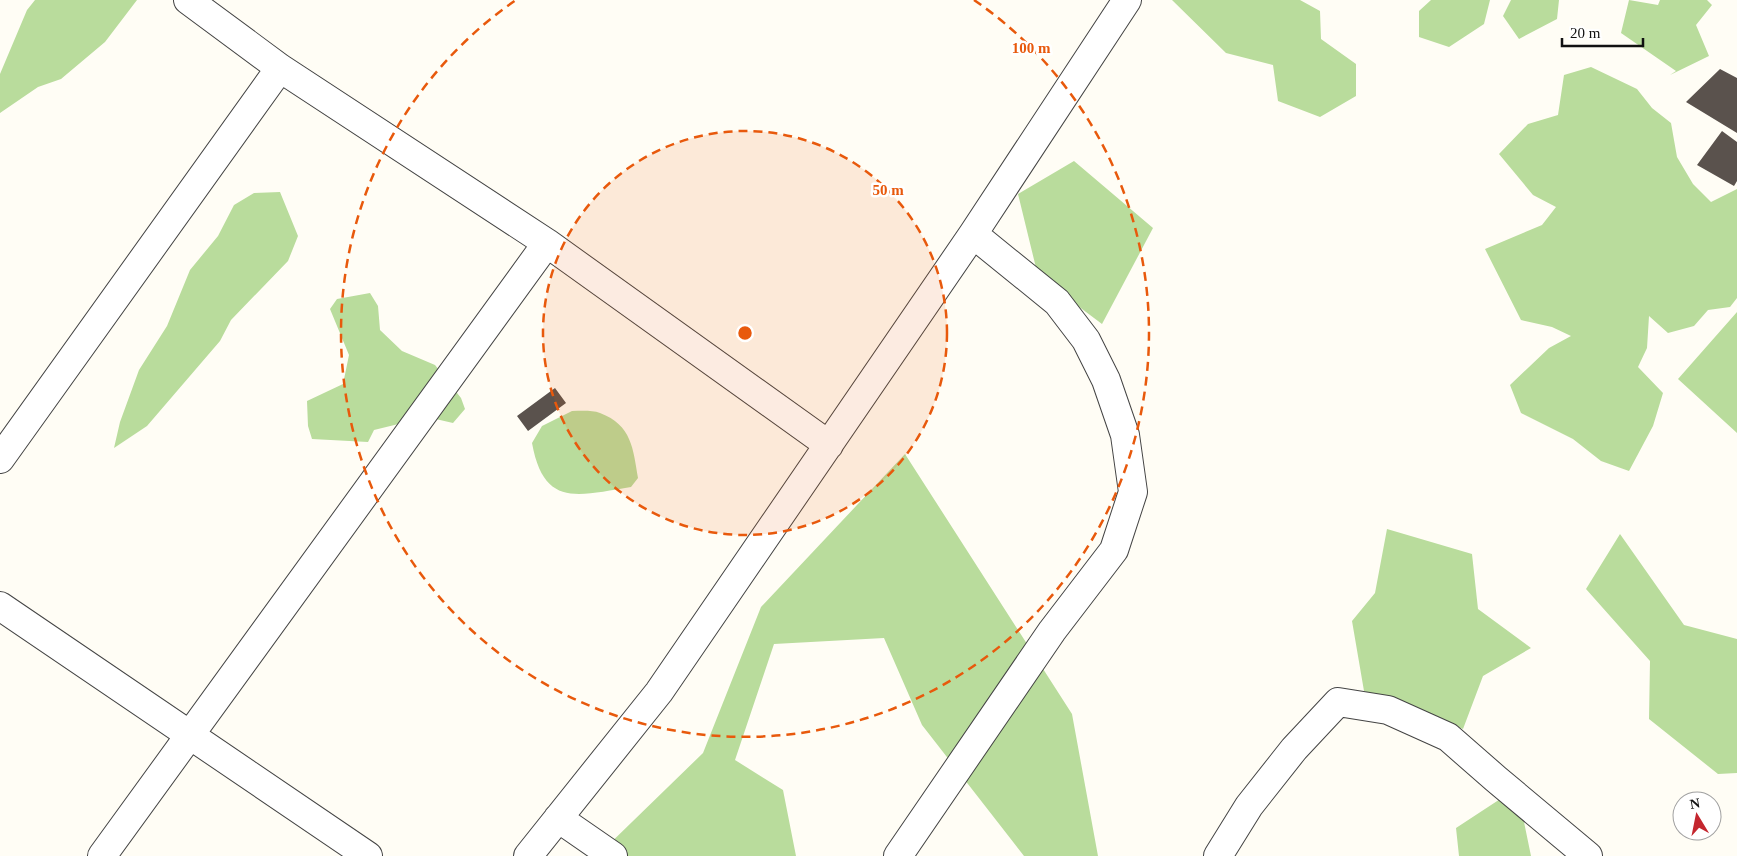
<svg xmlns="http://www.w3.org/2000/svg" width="1737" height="856" viewBox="0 0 1737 856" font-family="Georgia,serif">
	<rect width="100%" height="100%" fill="#fffdf5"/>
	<path fill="#b9dc9c" d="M35,0H137L105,42L61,79L38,87L0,113V74L27,10Z
		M1172,0H1300L1320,11L1321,39L1356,64V96L1320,117L1278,101L1273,65L1226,53Z
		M1431,0H1490L1484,24L1449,47L1419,37V11Z
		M1511,0H1559L1557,19L1519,39L1503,16Z
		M1629,0L1658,5L1660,0H1707L1712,5L1696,25L1709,56L1670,75L1676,71L1621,33Z
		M1591,67L1637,89L1652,108L1671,123L1677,157L1693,184L1711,202L1737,189V298L1730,307L1708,310L1694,326L1668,333L1649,316L1647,348L1638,367L1663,393L1653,426L1629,471L1601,461L1573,439L1521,413L1510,385L1549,348L1571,336L1552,327L1521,320L1485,249L1542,225L1556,207L1533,195L1499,154L1528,124L1558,115L1564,75Z
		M1074,161L1153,228L1102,324L1038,276L1018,194Z
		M280,192L298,236L288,261L231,320L220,341L147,426L114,448L120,422L139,370L167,326L190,270L218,236L234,205L254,193Z
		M370,293L378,306L380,330L402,351L435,365L461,398L465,409L453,423L427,417L374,430L368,442L312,439L308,426L307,401L343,384L349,355L330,309L337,299Z
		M1737,312V433L1678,379Z
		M572,411C581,411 592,410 600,413C632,425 633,449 638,478L631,487C579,495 544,509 532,443L542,426Z
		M905,454L1072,714L1098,856H1024L922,725L884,638L774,644L735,760L783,790L796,856H597L703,753L761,607Z
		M1387,529L1472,554L1478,609L1531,648L1483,676L1463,729L1364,691L1352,621L1375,593Z
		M1620,534L1684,625L1737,639V773L1718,774L1649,719L1650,661L1586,589Z
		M1517,788L1531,856H1459L1456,828Z"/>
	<path fill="#5a524d" d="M1720,69L1737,78V133L1686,102Z
		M1722,131L1737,142V181L1734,186L1697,165Z
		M555,388L566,403L528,431L517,416Z"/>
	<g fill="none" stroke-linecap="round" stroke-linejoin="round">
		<g stroke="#444" stroke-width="30">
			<path id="minor" d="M188,0L280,68L547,243L829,445
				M0,459L280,68
				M0,606L368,856
				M558,818L613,856
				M102,856L547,243
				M528,856L659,692L973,234L1127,0
				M898,856L1052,631L1114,550L1133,492L1125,435L1106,380L1086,340L1057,302L973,234
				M1218,856L1249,806L1294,749L1338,702L1388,710L1448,737L1496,779L1588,856"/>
		</g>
		<use href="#minor" stroke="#fff" stroke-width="28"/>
	</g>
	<circle cx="745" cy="333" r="202" fill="#e8590c" fill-opacity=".12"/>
	<g fill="none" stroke="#e8590c" stroke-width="2.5" stroke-dasharray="9 6">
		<circle cx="745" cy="333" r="202"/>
		<path d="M974 0A404 404 0 1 1 516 0"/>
	</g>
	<circle cx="745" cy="333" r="8" fill="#e8590c" stroke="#fff" stroke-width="2.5"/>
	<g font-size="15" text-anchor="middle" font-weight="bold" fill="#e8590c" stroke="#fff" stroke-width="5" stroke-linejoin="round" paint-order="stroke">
		<text x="1031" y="53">100 m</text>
		<text x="888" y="195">50 m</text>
	</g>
	<g transform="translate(1697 816) rotate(350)"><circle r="24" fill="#ffffff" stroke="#a0a0a0"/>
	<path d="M0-4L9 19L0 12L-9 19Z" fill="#c4262e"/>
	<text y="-8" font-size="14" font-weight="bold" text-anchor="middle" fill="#111111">N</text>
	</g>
	<path d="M1562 38v8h81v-8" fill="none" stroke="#111111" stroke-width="2.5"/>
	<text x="1570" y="38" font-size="15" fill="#111111" stroke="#ffffff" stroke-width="4" paint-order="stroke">20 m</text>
</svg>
